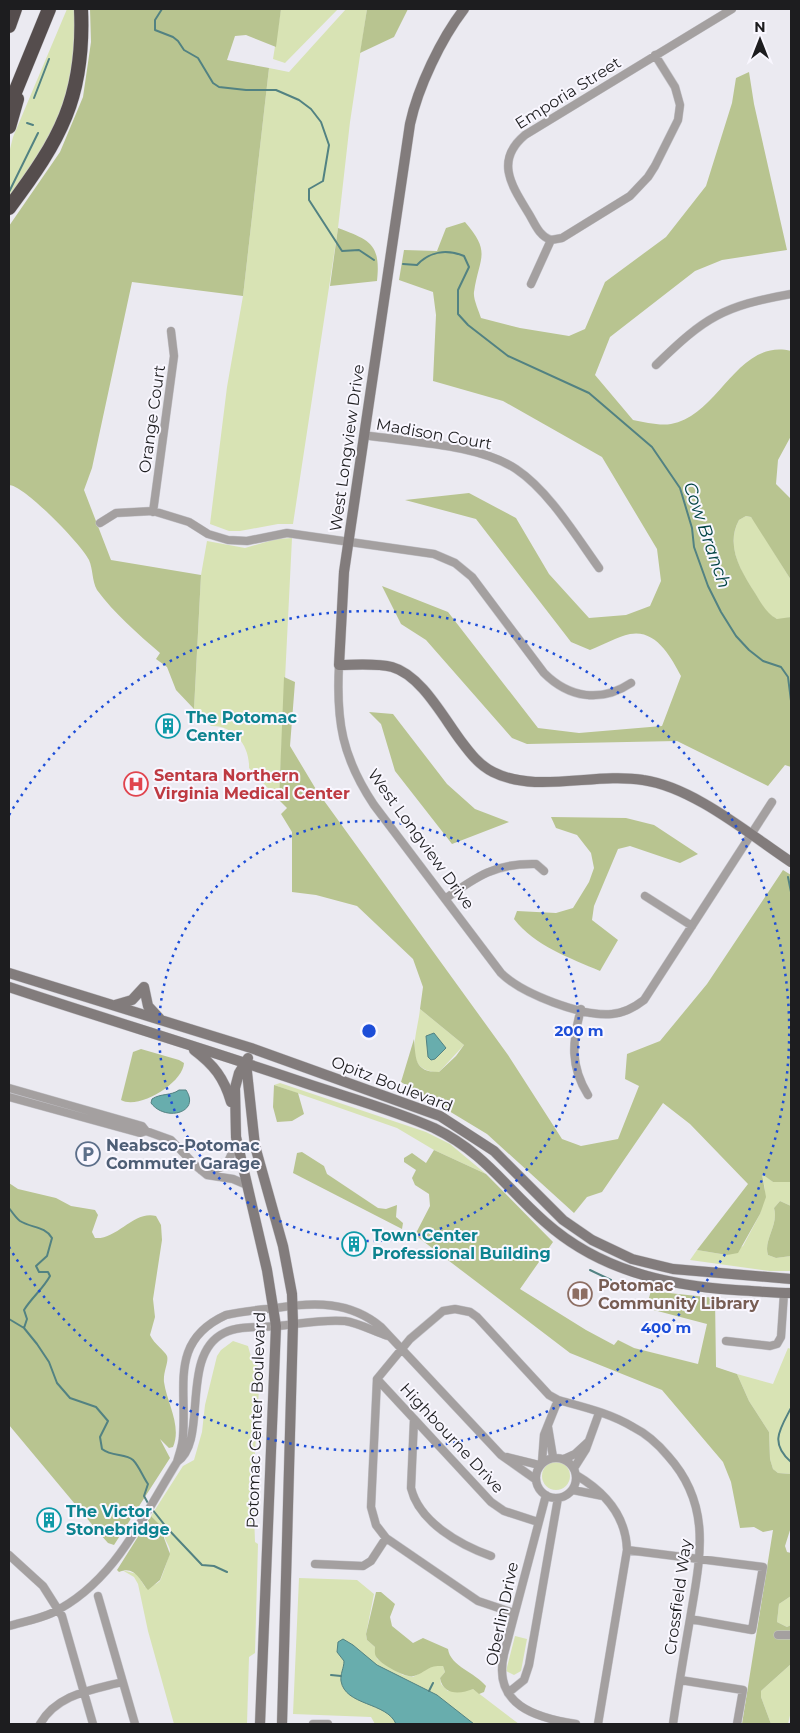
<svg xmlns="http://www.w3.org/2000/svg" width="800" height="1733" viewBox="0 0 800 1733" font-family="Montserrat,sans-serif">
	<rect width="100%" height="100%" fill="#ebeaf1"/>
	<path fill="#d8e3b4" d="M67,9H76V63L56,129L9,200V153L13,137Z
		M281,9H338L285,63L273,59Z
		M346,9H367L350,122L338,228L293,524H278L240,531H229L210,524L227,387L243,296L269,68L289,72Z
		M746,516L751,517L755,522L791,580V617C785,619 778,621 773,617C764,611 759,600 754,592C741,571 725,546 739,520Z
		M292,538L279,800L249,768C250,746 234,725 211,726L194,709L201,575L207,541L245,548L276,539Z
		M420,1009L464,1045L439,1072C401,1072 418,1032 420,1009Z
		M280,1083L426,1132L450,1144L486,1174L434,1150L397,1128L274,1085Z
		M762,1173L773,1182H791V1206L780,1201L774,1208C779,1225 763,1240 768,1255L776,1258L791,1256V1271H770L690,1260L697,1250L727,1255L743,1246L760,1214L765,1190Z
		M233,1341L248,1346L253,1364L258,1366L260,1372L253,1486L255,1542L258,1544L255,1653L249,1657L247,1724H174L148,1631L138,1584L134,1577L122,1570L137,1574L145,1587C150,1586 156,1585 160,1581C162,1577 170,1554 170,1550C168,1542 163,1540 165,1531L151,1516L183,1466L194,1460L202,1432L205,1405L217,1356L221,1350Z
		M788,1348L791,1349V1474L778,1473L773,1469L770,1459L769,1432L749,1401L737,1374L773,1384Z
		M542 1476a14 14 0 1 1 28 0a14 14 0 1 1-28 0Z
		M299,1578L357,1580L374,1594L366,1634L367,1640L375,1647L377,1659L403,1675L413,1677L432,1666H443L445,1672L440,1678L441,1684L448,1691L473,1689L519,1724H375L371,1717L293,1714Z
		M791,1596V1625L787,1627L777,1622L779,1604Z
		M515,1636L527,1639L521,1671L514,1675L506,1671Z
		M791,1664V1711L788,1724H771L761,1697V1691Z"/>
	<path fill="#b8c490" d="M90,9H281L276,47L246,35L235,36L227,60L269,68L243,296L132,282L92,468L84,490L111,560L201,575L194,709L176,690L167,667L156,659L160,653C138,634 114,613 97,590C92,581 93,569 89,560C82,545 24,485 9,485V226L60,152L83,97L91,42Z
		M367,9H408L394,37L360,53Z
		M749,72L754,104L787,250L722,260L695,271L610,337L595,375L633,420C645,422 659,426 671,424C719,416 737,338 791,351V436L778,460L776,484L791,499V580L751,517L746,516L739,520C725,546 741,571 755,593C761,603 767,614 777,619L791,617V767L785,765L768,786L677,741L527,744L512,738L426,640L401,624L382,586L448,612L538,728L579,733L662,726L681,676C671,657 656,629 630,634C617,637 603,645 590,650L571,642L476,519L405,500L469,493L516,518L549,574L589,618L626,615L650,606L661,581L657,549L602,457L503,401L433,381L436,315L433,292L399,280L404,250L437,251L446,228L465,222C492,253 479,257 474,292C473,299 479,311 481,318L520,328L569,336L585,329L605,282L666,237L706,186L732,103L736,78Z
		M338,228C370,240 381,244 377,281L330,286Z
		M284,677L295,682L290,746L317,791L508,1055L562,1139L581,1146L618,1139L639,1086L625,1079L627,1054L660,1041L707,984L783,870L791,875V1182H773L762,1174L766,1197L760,1214L738,1253L727,1255L697,1250L748,1184L690,1124L663,1103L602,1192L587,1197L574,1213L487,1134L401,1082L414,1039C416,1059 414,1072 439,1072L456,1056L464,1045L420,1009L423,987L413,959L357,906L316,895L292,892V832L281,814L287,808L279,800Z
		M369,712L393,714L447,784L475,809L509,822L452,844L395,771L381,724Z
		M551,817L626,818L654,825L698,854L680,863L630,846L618,849L594,906L592,920L618,940L600,971C570,958 535,946 514,919L517,911L556,913L573,908L589,882L594,868L591,853L577,835L556,828Z
		M141,1049L179,1060L184,1063C183,1083 139,1110 121,1100L133,1052Z
		M274,1085L298,1093L304,1114L292,1121L277,1122L273,1107Z
		M434,1150L486,1174L553,1242L520,1289L586,1330L614,1345L618,1340L634,1348L698,1364L707,1324L646,1308L651,1291L715,1298L716,1367L737,1374L749,1401L769,1432L770,1459L773,1469L778,1473L791,1474V1527L785,1546L787,1552L791,1553V1596L779,1604L777,1622L787,1627L791,1625V1664L761,1691V1697L771,1724H742L773,1530L763,1532L754,1527L740,1528L731,1482L723,1462L662,1390L570,1353L415,1235L430,1206L429,1194L415,1185L412,1178L416,1170L404,1162V1158L412,1153L426,1163Z
		M302,1152L324,1166L327,1174L378,1208L386,1209L397,1205L396,1217L403,1223L402,1229L293,1173L297,1153Z
		M9,1183L18,1189L56,1198L71,1206L95,1210L98,1215L92,1232L95,1238C117,1240 134,1210 156,1216L161,1225L162,1240L153,1299L155,1317L150,1335C154,1344 165,1351 167,1356C169,1362 163,1372 164,1382C167,1403 182,1426 173,1447L169,1448L160,1439L170,1458L114,1545L108,1543L100,1534L9,1425Z
		M780,1201L791,1206V1256L776,1258L768,1255C763,1240 779,1225 774,1208Z
		M151,1516L163,1528L164,1538L170,1554L160,1580L148,1590C140,1581 135,1565 119,1572L117,1570Z
		M376,1592H381L395,1604L390,1617L392,1626L413,1643L423,1638L448,1649C450,1666 476,1673 486,1686L484,1692L479,1694L473,1689C461,1694 443,1696 440,1678L445,1672L443,1666C427,1665 427,1672 414,1676C407,1679 381,1664 377,1658C374,1654 375,1651 375,1647L367,1640L366,1634Z"/>
	<path fill="#68adad" stroke="#528282" d="M434,1033L446,1048L435,1059L431,1060L428,1057L426,1036Z
		M179,1090H186C201,1113 165,1122 151,1103L152,1099C161,1093 171,1096 179,1090Z
		M343,1639L353,1645L377,1665L437,1695L474,1724H396C387,1702 345,1706 341,1681C340,1674 344,1668 344,1661L337,1652L338,1642Z"/>
	<g fill="none" stroke-linecap="round" stroke-linejoin="round">
		<path stroke="#528282" stroke-width="2" d="M162,9L155,20V30L173,37L178,41L184,50L198,58L213,83L219,87L246,90H276L299,100L311,109L321,122L329,145L323,181L309,189V200L342,251L359,250L374,260
			M34,98L49,59
			M27,123L33,125
			M9,192L38,133
			M403,264L417,265C430,251 447,249 464,256L469,267L458,290V314L468,325L508,356L589,393L652,447L680,488L692,528L694,547L708,586L721,612L736,636L749,650L763,661L781,667L788,677L791,701
			M788,877L791,892
			M9,1208C12,1212 16,1218 20,1221C31,1228 45,1226 52,1238L47,1256L36,1266L39,1272H48L50,1276C43,1289 32,1297 24,1310L27,1319L24,1328
			M590,1270L611,1280
			M9,1319L24,1328L37,1344L49,1362L57,1383L70,1398L96,1407L108,1421L100,1437L102,1449C112,1457 126,1453 133,1460C139,1466 143,1477 148,1484L144,1496L149,1505
			M791,1408C780,1429 769,1443 791,1462
			M152,1509L167,1528L202,1565L214,1566L227,1572
			M331,1675L341,1676
			M429,1691L433,1683"/>
		<g stroke="#c6c5cb" stroke-width="9">
			<path id="street" d="M551,240C539,236 535,224 529,214C512,186 494,161 525,135L732,9
				M531,284L551,240L562,238L630,196L648,177L655,166L678,120L680,105L675,87L655,55
				M656,365C705,317 723,306 791,294
				M364,435C408,442 479,444 516,469C549,491 576,536 599,568
				M153,512L174,356L171,331
				M100,523L116,513L153,511L189,522L208,534L228,540L247,541L287,533L434,554L455,563L472,577L544,673C569,698 601,703 631,683
				M339,665C336,721 342,757 374,805L501,973C522,994 583,1017 612,1014C624,1013 635,1007 644,1000L772,802
				M645,896L692,926
				M445,899C477,876 496,863 536,864L544,871
				M581,1009C572,1042 570,1066 588,1095
				M9,1088L142,1126L146,1131
				M9,1097L140,1133L146,1131L171,1140L196,1166L207,1175L233,1179L247,1185
				M201,1170C226,1171 230,1164 235,1141
				M726,1341L770,1346L777,1344L781,1337L784,1293
				M377,1379L491,1502L504,1511L538,1522
				M414,1419L411,1488C419,1522 460,1545 491,1556
				M548,1427L553,1457
				M507,1457L539,1465
				M536 1478a20 20 0 1 1 40 0a20 20 0 1 1-40 0Z
				M564,1459L575,1454L588,1442
				M177,1462C179,1454 183,1445 183,1436C187,1386 169,1341 226,1315C242,1311 259,1310 276,1308C314,1302 350,1301 381,1327L501,1455L535,1479
				M542,1462L544,1435L558,1400
				M574,1468L586,1449L599,1413
				M576,1475C605,1492 626,1516 627,1550L598,1724
				M573,1490L603,1496
				M546,1495L504,1654C492,1705 536,1718 576,1724
				M627,1550L763,1567L752,1630L690,1619
				M9,1555L43,1586L62,1616L93,1724
				M315,1564L363,1566L371,1561L386,1538
				M98,1596L135,1724
				M514,1613L478,1601L386,1538L376,1525L371,1507L377,1379L410,1339L443,1311L455,1309L470,1312L477,1317L549,1395L558,1400C583,1407 610,1413 633,1427C647,1434 658,1444 668,1456C713,1506 700,1559 690,1619C684,1654 678,1689 673,1724
				M9,1626C23,1622 39,1619 52,1613C114,1583 142,1518 177,1462C209,1441 179,1355 224,1333C240,1325 260,1328 277,1326C299,1324 323,1319 345,1321C359,1323 375,1332 388,1336
				M778,1635H791
				M680,1680L743,1690L737,1724
				M508,1693L524,1680L529,1665L558,1498
				M40,1724C57,1694 92,1690 122,1682
				M313,1724H328"/>
		</g>
		<g stroke="#c6c5cb" stroke-width="11">
			<path id="secondary" d="M464,9C441,39 418,87 410,124L344,572L339,665C355,665 376,663 392,667C421,675 443,717 461,741C470,753 479,765 493,772C536,794 595,772 643,780C693,787 749,834 791,862
				M9,973L251,1048L440,1116L494,1151L563,1220L592,1240L632,1259L673,1269L791,1279
				M9,987C108,1020 209,1050 308,1084C350,1098 394,1110 434,1128C485,1153 505,1187 545,1222C599,1270 665,1285 735,1290C754,1291 773,1293 791,1293
				M144,987L148,1006L160,1019
				M115,1005L132,1000L144,987
				M194,1050C214,1065 224,1078 231,1102
				M248,1058L239,1073L235,1088L236,1137L267,1270L276,1326L260,1724
				M246,1063L255,1146L283,1246L292,1294L293,1324L282,1724"/>
		</g>
		<g stroke="#c6c5cb" stroke-width="15">
			<path id="highway" d="M9,26L15,9
				M9,107L49,9
				M9,127L17,99
				M9,208C60,140 85,97 81,9"/>
		</g>
		<use href="#street" stroke="#a4a0a0" stroke-width="8"/>
		<use href="#secondary" stroke="#827c7c" stroke-width="10"/>
		<use href="#highway" stroke="#554d4d" stroke-width="14"/>
	</g>
	<g fill="none" stroke="#1d4ed8" stroke-width="2.5" stroke-dasharray="2.5 5">
		<circle cx="369" cy="1031" r="210"/>
		<path d="M9 815A420 420 0 1 1 9 1247"/>
	</g>
	<defs>
		<g id="building-ring" transform="scale(1.25)"><circle r="9.5" fill="#f9f7ff" stroke="#0f9aa8" stroke-width="1.5"/><path d="M-4-6H4V6H1V3H-1V6H-4ZM-2.5-4.3h1.7v1.8h-1.7ZM.8-4.3h1.7v1.8H.8ZM-2.5-1h1.7V.8h-1.7ZM.8-1h1.7V.8H.8Z" fill="#0f9aa8"/></g>
		<g id="hospital-ring" transform="scale(1.25)"><circle r="9.5" fill="#f9f7ff" stroke="#e0444e" stroke-width="1.5"/><path d="M-5-5h3v3.5h4V-5h3V5h-3V1.5h-4V5h-3Z" fill="#e0444e"/></g>
		<g id="parking-ring" transform="scale(1.25)"><circle r="9.5" fill="#f9f7ff" stroke="#5c6f8a" stroke-width="1.5"/><path d="M-3.5-5.5H1a3.5 3.5 0 0 1 0 7H-1V5.5H-3.5ZM-1-3.4V-.6H.8a1.4 1.4 0 0 0 0-2.8Z" fill="#5c6f8a"/></g>
		<g id="library-ring" transform="scale(1.25)"><circle r="9.5" fill="#f9f7ff" stroke="#8d6e63" stroke-width="1.5"/><path d="M-6-4Q-3-5.5-.7-3.5V5Q-3 3-6 4ZM6-4Q3-5.5 .7-3.5V5Q3 3 6 4Z" fill="#8d6e63"/></g>
	</defs>
	<g fill-rule="evenodd">
		<use href="#building-ring" x="168" y="726"/>
		<use href="#hospital-ring" x="136" y="784"/>
		<use href="#parking-ring" x="88" y="1154"/>
		<use href="#building-ring" x="354" y="1244"/>
		<use href="#library-ring" x="580" y="1294"/>
		<use href="#building-ring" x="49" y="1520"/>
	</g>
	<g text-anchor="middle" dominant-baseline="central" stroke-width="4" stroke-linejoin="round" paint-order="stroke">
		<g font-size="16" fill="#1d1d1f" stroke="#f9f7ff">
			<text transform="translate(568 93) rotate(-32)">Emporia Street</text>
			<text transform="translate(152 419) rotate(-82)">Orange Court</text>
			<text transform="translate(434 434) rotate(10)">Madison Court</text>
			<text transform="translate(347 448) rotate(-82)">West Longview Drive</text>
			<text transform="translate(421 839) rotate(54)">West Longview Drive</text>
			<text transform="translate(392 1084) rotate(21)">Opitz Boulevard</text>
			<text transform="translate(256 1420) rotate(-88)">Potomac Center Boulevard</text>
			<text transform="translate(452 1438) rotate(47)">Highbourne Drive</text>
			<text transform="translate(678 1597) rotate(-82)">Crossfield Way</text>
			<text transform="translate(502 1614) rotate(-78)">Oberlin Drive</text>
		</g>
		<g font-size="16" font-weight="bold" fill="#0d838f" stroke="#f9f7ff" text-anchor="start">
			<text x="186" y="717">The Potomac<tspan x="186" dy="18">Center</tspan></text>
			<text x="372" y="1235">Town Center<tspan x="372" dy="18">Professional Building</tspan></text>
			<text x="66" y="1511">The Victor<tspan x="66" dy="18">Stonebridge</tspan></text>
		</g>
		<g font-size="16" font-weight="bold" fill="#be3a42" stroke="#f9f7ff" text-anchor="start">
			<text x="154" y="775">Sentara Northern<tspan x="154" dy="18">Virginia Medical Center</tspan></text>
		</g>
		<g font-size="16" font-weight="bold" fill="#4e5e75" stroke="#f9f7ff" text-anchor="start">
			<text x="106" y="1145">Neabsco-Potomac<tspan x="106" dy="18">Commuter Garage</tspan></text>
		</g>
		<g font-size="16" font-weight="bold" fill="#785e54" stroke="#f9f7ff" text-anchor="start">
			<text x="598" y="1285">Potomac<tspan x="598" dy="18">Community Library</tspan></text>
		</g>
		<g font-size="18" font-style="italic" fill="#004344" stroke="#f9f7ff">
			<text transform="translate(707 535) rotate(71)">Cow Branch</text>
		</g>
	</g>
	<circle cx="369" cy="1031" r="8" fill="#1d4ed8" stroke="#f9f7ff" stroke-width="2.5"/>
	<g font-size="15" text-anchor="middle" font-weight="bold" fill="#1d4ed8" stroke="#f9f7ff" stroke-width="4" stroke-linejoin="round" paint-order="stroke">
		<text x="579" y="1036">200 m</text>
		<text x="666" y="1333">400 m</text>
	</g>
	<rect width="800" height="1733" fill="none" stroke="#1d1d1f" stroke-width="20"/>
	<g transform="translate(760 40)" stroke="#f9f7ff" stroke-width="4" paint-order="stroke">
	<path d="M0-4L9 19L0 12L-9 19Z" fill="#1d1d1f"/>
	<text y="-8" font-size="14" font-weight="bold" text-anchor="middle" fill="#1d1d1f">N</text>
	</g>
</svg>
